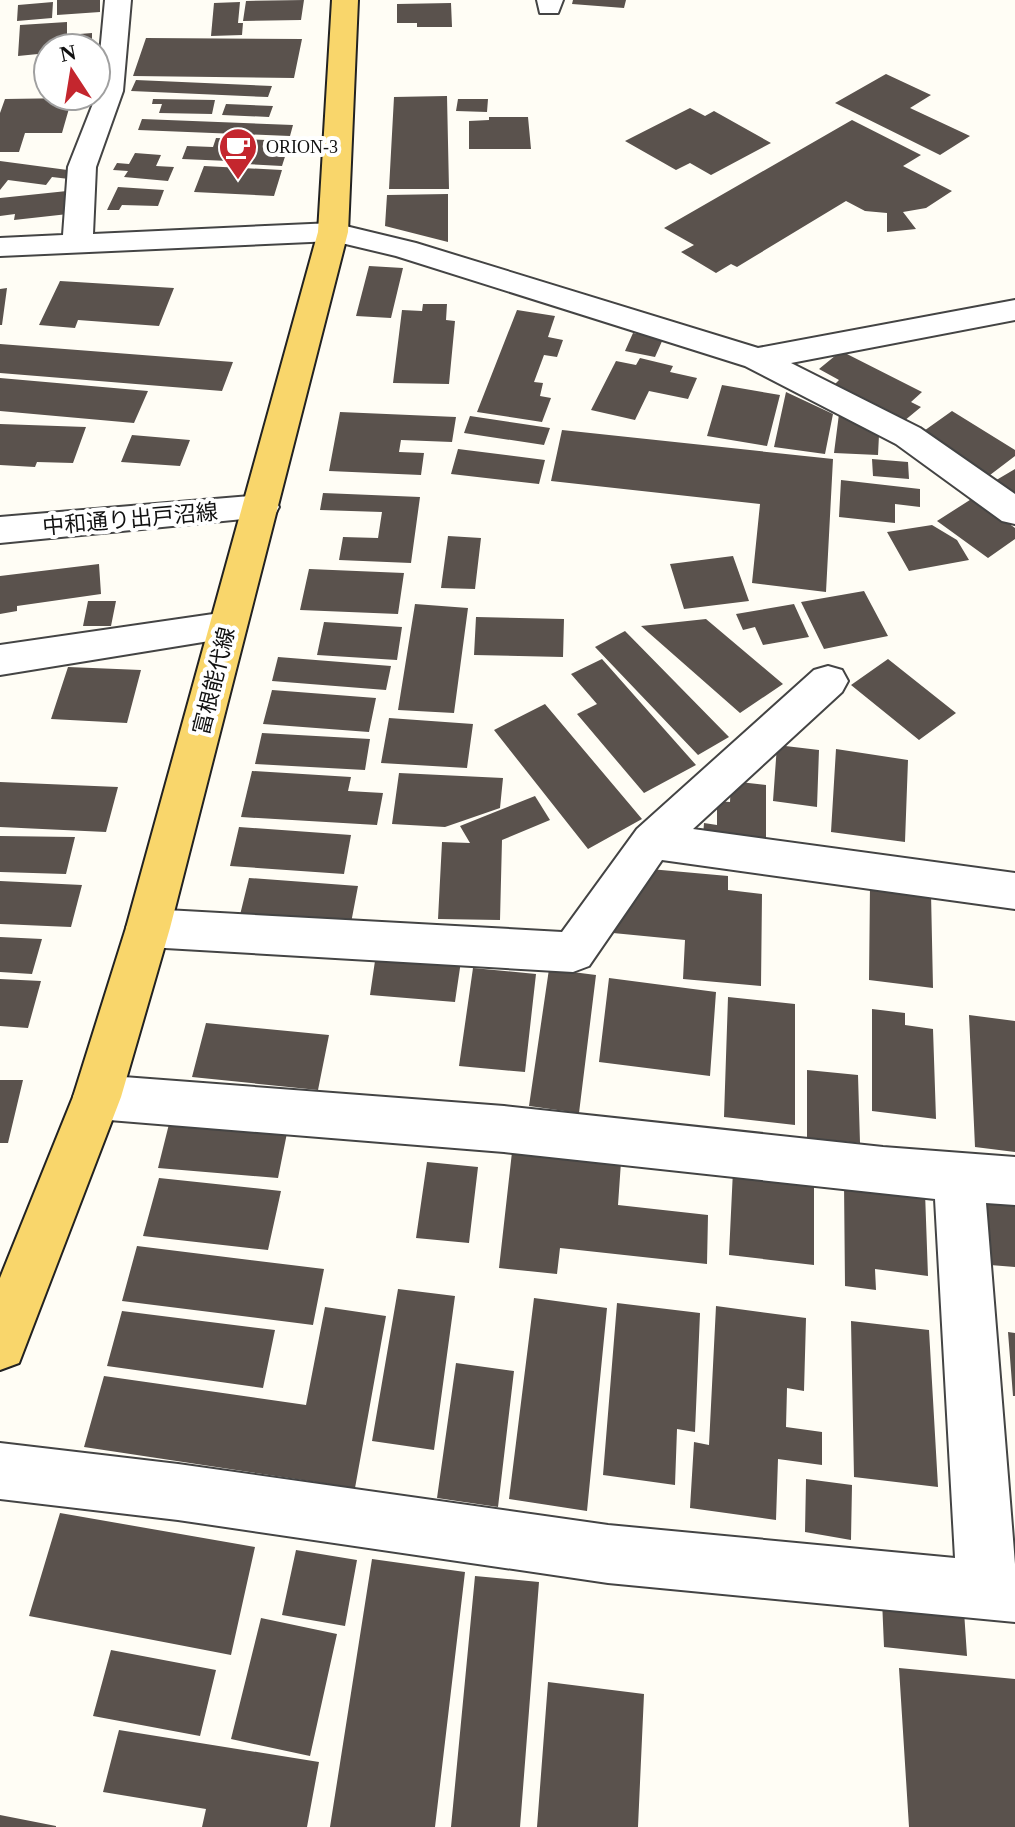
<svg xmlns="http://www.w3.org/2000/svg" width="1015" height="1827" viewBox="0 0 1015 1827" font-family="'Times New Roman','Noto Sans JP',serif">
	<rect width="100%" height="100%" fill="#fffdf5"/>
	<path fill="#5a524d" d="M57,0H100V12L57,15Z
		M304,0L301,20L243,21L246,1Z
		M573,0H626L624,8L572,4Z
		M53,2L52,18L17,21L18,5Z
		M240,2L238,23H243L242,35L211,36L214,3Z
		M451,3L452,27H417V23H397V4Z
		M67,22V35L92,33V47L48,48L38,54L18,56L20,25Z
		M146,38L302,39L294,78L133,76Z
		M886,74L931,95L910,108L970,136L940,155L835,103Z
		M136,80L272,86L268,97L131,91Z
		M447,96L449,189H389L394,97Z
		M72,98L62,133H25L19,152H0V113L5,99Z
		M153,99L215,100L212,114L159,113L162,104H152Z
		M458,99H488L487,112L456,111Z
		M226,104L273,106L269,117L222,115Z
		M690,108L705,116L714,111L771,143L711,175L690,163L676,170L625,141Z
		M489,117H528L531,149H469V121L489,120Z
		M142,119L293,125L290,136L138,130Z
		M852,120L921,155L903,166L952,191L926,208L903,212L916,229L887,232V213L865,211L846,201L737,267L731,264L716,273L681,252L694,245L664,228Z
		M216,138L290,141L282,166L246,164L248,156L231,155L229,161L182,159L187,146L213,147Z
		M135,153L161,155L156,166L174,167L168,181L124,177L128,171L113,170L117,163L129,164Z
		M0,161L75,171L69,179L52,177L46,185L8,180L0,190Z
		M204,166L282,170L274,196L194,192Z
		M118,187L164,190L158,206L122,205L119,210H107Z
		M67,191L68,214L14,220L15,214L0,216V198Z
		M448,194V242L385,226L387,195Z
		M369,266L403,268L391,318L356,316Z
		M60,281L174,288L159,326L78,320L75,328L39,325Z
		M7,288L2,325H0V289Z
		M423,304H447L446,320L455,321L449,384L393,383L402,310L422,311Z
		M517,310L555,316L548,337L563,340L557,357L544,355L534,382L543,383L540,396L551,398L542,422L477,412Z
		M633,333L663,339L655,357L625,351Z
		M0,344L233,362L222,391L0,373Z
		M841,351L922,392L911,402L921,407L904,421L834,385L839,380L819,369Z
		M640,358L673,366L670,372L697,378L688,399L649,391L635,420L591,410L616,361L636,365Z
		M0,378L148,391L134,423L0,411Z
		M722,385L780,395L767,446L707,436Z
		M786,392L833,414L825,454L774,447Z
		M952,411L1015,450V456L990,475L921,433Z
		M340,412L456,417L452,442L401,440L399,452L424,453L421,475L329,471Z
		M839,414L879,435L878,455L834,453Z
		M470,416L550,428L544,445L464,433Z
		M0,424L86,427L73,463L37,462L35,467L0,465Z
		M562,430L833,459L826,592L752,583L760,504L551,481Z
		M132,435L190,440L180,466L121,462Z
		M458,449L545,460L539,484L451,474Z
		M872,459L908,462L909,479L873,476Z
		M1015,469V498L993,482Z
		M841,480L920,489V507L895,504V523L839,517Z
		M323,493L420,497L411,563L339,560L343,537L378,538L382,512L320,510Z
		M973,498L1015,528V539L988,558L937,521Z
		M932,525L957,540L969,560L909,571L887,532Z
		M448,536L481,538L475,589L441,588Z
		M733,556L749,601L684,609L670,564Z
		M99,564L101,594L17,606V611L0,614V576Z
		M309,569L404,573L398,614L300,610Z
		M864,591L888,636L824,649L801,602Z
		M88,601H116L111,626H83Z
		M415,604L468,608L454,713L398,710Z
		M794,604L809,637L763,645L755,627L743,630L736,614Z
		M476,617L564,619L563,657L474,655Z
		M706,619L783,684L740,713L641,626Z
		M324,622L402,627L397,660L317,655Z
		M625,631L729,737L698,755L595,647Z
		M278,657L391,666L386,690L272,681Z
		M602,659L696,765L644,793L577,714L597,704L571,674Z
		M888,659L956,713L919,740L851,685Z
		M68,667L141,670L127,723L51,719Z
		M272,690L376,698L369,732L263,724Z
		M545,704L642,819L588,849L494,730Z
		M389,718L473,724L467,768L381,763Z
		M262,733L370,739L365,770L255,764Z
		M777,745L819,750L817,807L773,801Z
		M836,749L908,760L905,842L831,832Z
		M252,771L351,777L348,791L383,793L377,825L241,817Z
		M399,773L503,778L500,808L445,827L392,824Z
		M731,781L766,785V841L703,836L704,823L717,825V801L730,802Z
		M0,782L118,787L106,832L0,827Z
		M535,796L550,820L502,840L500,920L438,919L442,842L470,843L460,826Z
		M239,827L351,835L344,874L230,866Z
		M0,836L75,837L66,874L0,872Z
		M650,869L728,876V890L762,894L761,986L683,979L685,940L613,933L614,916Z
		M249,878L358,886L351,923L240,915Z
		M0,881L82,885L71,927L0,924Z
		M870,885L931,893L933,988L869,980Z
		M0,937L42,939L32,974L0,972Z
		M376,954L461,961L455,1002L370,995Z
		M473,968L536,974L525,1072L459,1066Z
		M549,969L596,975L579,1113L529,1106Z
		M609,978L716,992L710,1076L599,1062Z
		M0,979L41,981L28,1028L0,1026Z
		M728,997L795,1004V1125L724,1117Z
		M872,1009L905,1013V1025L933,1029L936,1119L872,1111Z
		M969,1015L1015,1021V1152L975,1147Z
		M206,1023L329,1035L318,1090L192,1077Z
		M807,1070L858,1075L860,1143L807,1138Z
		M0,1080H23L8,1143H0Z
		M172,1112L289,1123L278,1178L158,1168Z
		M512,1152L621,1162L618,1205L708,1215L707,1264L560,1248L557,1274L499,1268Z
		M427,1162L478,1167L469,1243L416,1238Z
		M733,1170L814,1179V1265L729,1255Z
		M159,1178L281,1191L268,1250L143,1236Z
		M844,1182L925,1192L928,1276L875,1269L876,1290L845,1286Z
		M983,1192L1015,1195V1267L990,1265Z
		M137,1246L324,1269L313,1325L122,1301Z
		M398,1289L455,1296L434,1450L372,1441Z
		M534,1298L607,1308L587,1511L509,1499Z
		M617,1303L700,1313L695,1432L677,1429L675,1485L603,1475Z
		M716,1306L806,1318L804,1391L787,1388L786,1427L822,1432V1465L778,1459L776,1520L690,1508L694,1442L709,1445Z
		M325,1307L386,1316L355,1488L84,1447L104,1376L306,1405Z
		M122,1311L275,1330L263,1388L107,1366Z
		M851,1321L929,1330L938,1487L854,1477Z
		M1008,1332L1015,1333V1396H1013Z
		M456,1363L514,1371L498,1507L437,1498Z
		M806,1479L852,1485L851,1540L805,1532Z
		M60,1513L255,1547L231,1655L29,1616Z
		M296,1550L357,1560L345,1626L282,1615Z
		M372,1559L465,1572L435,1827H330Z
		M475,1576L539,1582L520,1827H451Z
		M882,1600L964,1611L967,1656L884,1647Z
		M261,1618L337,1634L310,1756L231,1739Z
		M111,1650L216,1670L200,1736L93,1716Z
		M899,1668L1015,1679V1827H909Z
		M548,1682L644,1694L638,1827H537Z
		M119,1730L319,1762L307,1827H202L206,1809L103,1792Z
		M0,1815L56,1826V1827H0Z"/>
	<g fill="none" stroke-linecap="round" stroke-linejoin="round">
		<g stroke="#444" stroke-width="4">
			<path id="minor" d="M105,0H131L123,91L96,167L93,234L333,223L416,243L758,348L1015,300V320L791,363L920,428L1015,494V524L1002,521L896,444L745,366L396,256L333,241L0,256V238L63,235L68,167L96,96Z
				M537,0H563L558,13H540Z
				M261,495L274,498L279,507L274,516L0,543V517Z
				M227,612L240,616L246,626L240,636L0,675V645Z
				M828,666L842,670L848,681L842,692L693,829L1015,873V909L662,860L589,966L573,972L148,947L132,942L126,928L132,914L148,909L562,932L637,829L814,670Z
				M97,1075L504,1106L883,1147L1015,1157V1205L986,1203L1015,1564V1622L608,1583L178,1520L0,1499V1443L178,1464L608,1525L955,1558L935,1199L504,1152L97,1119L80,1113L73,1097L80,1081Z"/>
		</g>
		<g stroke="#222" stroke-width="4">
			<path id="major" d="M332,0H358L348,232L170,928L121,1097L19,1363L0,1370V1278L73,1097L126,928L318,232Z"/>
		</g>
		<use href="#minor" fill="#fff" fill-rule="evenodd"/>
		<use href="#major" fill="#f9d66b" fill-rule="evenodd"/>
	</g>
	<defs>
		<g id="cafe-pin" transform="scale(2)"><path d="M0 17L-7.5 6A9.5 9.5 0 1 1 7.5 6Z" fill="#c4262e" stroke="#fff"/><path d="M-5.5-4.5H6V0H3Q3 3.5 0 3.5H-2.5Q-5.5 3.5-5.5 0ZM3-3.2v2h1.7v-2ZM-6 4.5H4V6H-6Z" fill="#fff"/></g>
	</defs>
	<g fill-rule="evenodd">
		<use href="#cafe-pin" x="238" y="147"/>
	</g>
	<g text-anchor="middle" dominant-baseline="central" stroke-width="8" stroke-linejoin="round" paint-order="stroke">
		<g font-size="18" fill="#111" stroke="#fff" text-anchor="start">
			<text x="266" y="147">ORION-3</text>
		</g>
		<g font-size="22" fill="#111" stroke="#fff">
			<text transform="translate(130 519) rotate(-5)">中和通り出戸沼線</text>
			<text transform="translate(214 681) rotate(-76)">富根能代線</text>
		</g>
	</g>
	<g transform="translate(72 72) rotate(348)"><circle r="38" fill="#ffffff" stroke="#a0a0a0" stroke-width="2"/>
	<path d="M0-6L14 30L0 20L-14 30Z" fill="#c4262e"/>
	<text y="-12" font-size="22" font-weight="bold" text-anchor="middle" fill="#111111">N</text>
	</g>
</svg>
